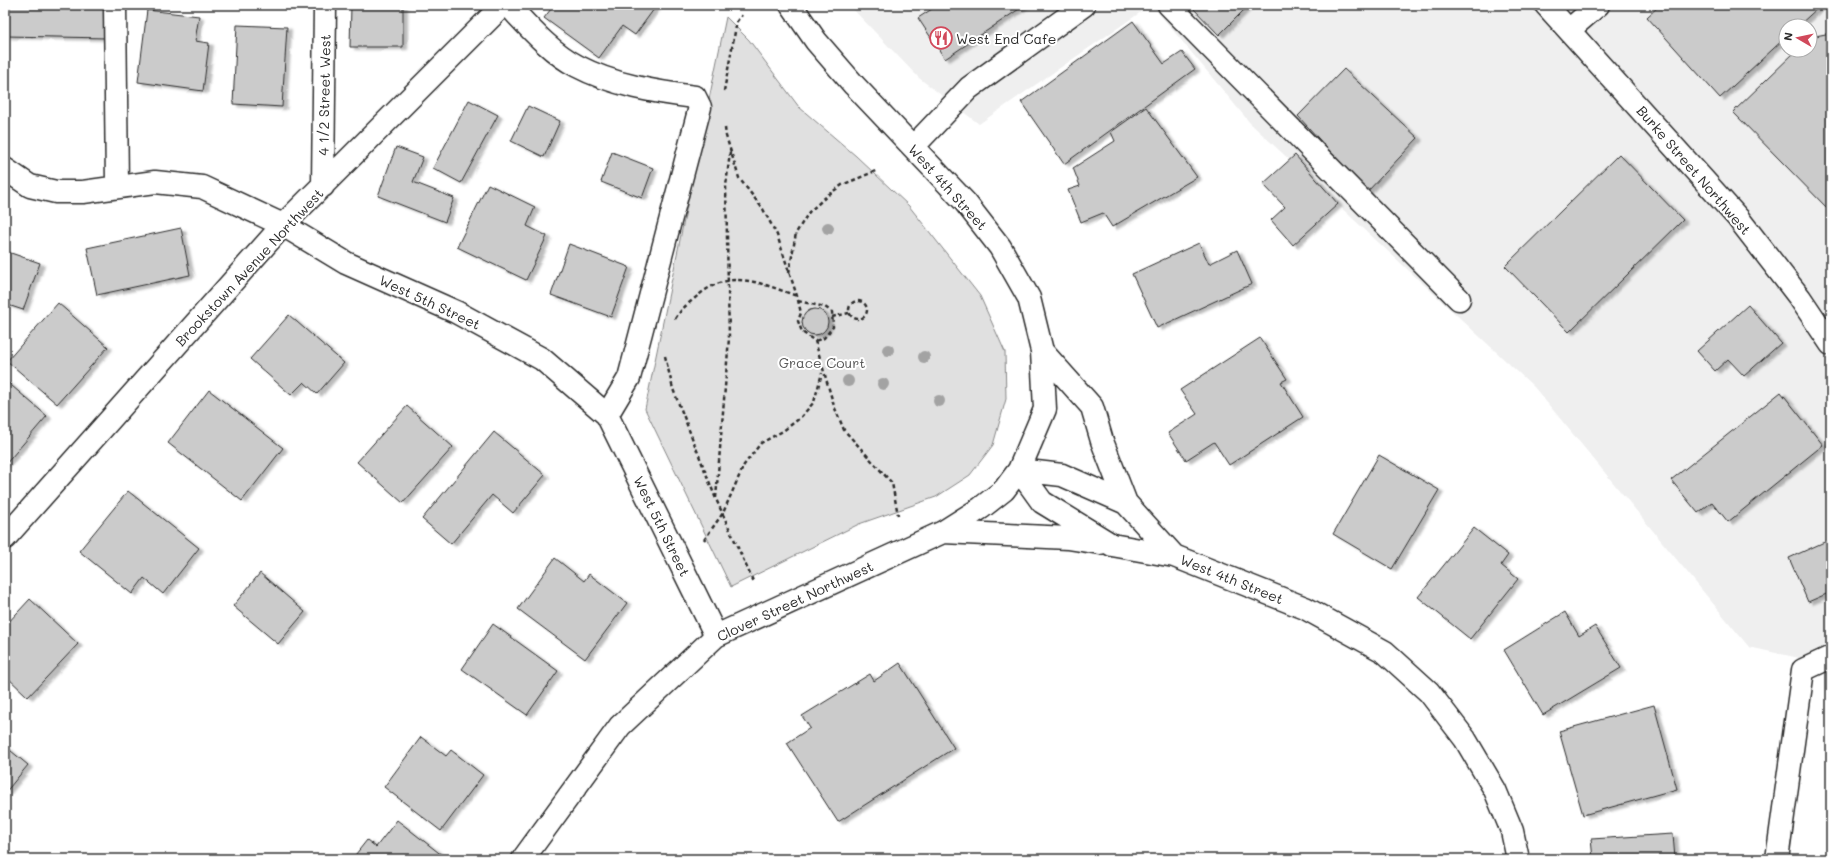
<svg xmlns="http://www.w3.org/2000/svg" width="1836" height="864" viewBox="0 0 1836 864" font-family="Mali,sans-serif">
	<defs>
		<filter id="shadow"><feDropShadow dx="4.5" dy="2.5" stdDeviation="1" flood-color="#0004"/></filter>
	</defs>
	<rect width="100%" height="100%" fill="#fff"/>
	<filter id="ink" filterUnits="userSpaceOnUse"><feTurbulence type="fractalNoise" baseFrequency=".025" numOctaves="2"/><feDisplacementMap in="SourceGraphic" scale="8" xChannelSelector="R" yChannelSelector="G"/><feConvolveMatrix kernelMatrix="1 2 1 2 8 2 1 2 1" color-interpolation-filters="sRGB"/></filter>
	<g filter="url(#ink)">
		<path fill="#efefef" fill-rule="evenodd" d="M849,5H1151L979,124L919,78Z
			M1152,5H1831V665L1749,647L1534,387L1250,123ZM1786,26H1810V50H1786Z"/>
		<path fill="#e0e0e0" stroke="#868686" d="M726,17L749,40L799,107L856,156L909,206L980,296L1005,352L1006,399L993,445L970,475L936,497L859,524L731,587L645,409Z"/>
		<path fill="#cbcbcb" stroke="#2b2b2b" filter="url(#shadow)" d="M7,5H108L107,38L6,36Z
			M351,5H403V47H350Z
			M554,5H657L635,35L622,26L599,58L544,18Z
			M938,5H1025L945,59L918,18Z
			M1190,5H1249L1219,35Z
			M1660,5H1821L1798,26H1786V37L1720,98L1647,17Z
			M147,10L199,16L195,41L209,43L203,91L138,82Z
			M1133,21L1164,64L1182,52L1195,69L1064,164L1021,102Z
			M237,25L287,27L282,107L233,104Z
			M1831,33V212L1733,112L1797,50H1810V37Z
			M1344,69L1418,138L1367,192L1298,116Z
			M469,100L498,115L461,183L433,168Z
			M528,106L560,121L544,157L511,141Z
			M1146,107L1197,177L1112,227L1103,213L1081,222L1068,190L1080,186L1073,168L1115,141L1111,132Z
			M396,147L423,157L413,182L454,198L445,222L378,196Z
			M612,152L653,168L642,198L601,182Z
			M1619,154L1683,220L1569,332L1505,266Z
			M1295,155L1338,204L1293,245L1271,220L1285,207L1263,184Z
			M488,184L535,207L527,226L547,236L526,280L457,247Z
			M181,228L190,275L97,295L87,248Z
			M1199,243L1209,264L1237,250L1252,284L1157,328L1132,274Z
			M569,244L629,267L611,317L551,295Z
			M5,251L40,263L23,310L5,304Z
			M58,303L108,347L57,404L7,361Z
			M1748,305L1781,343L1744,376L1728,359L1715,371L1697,351Z
			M802 322a13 13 0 1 1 26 0a13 13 0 1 1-26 0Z
			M289,315L344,363L317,394L304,382L291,395L250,359Z
			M1260,338L1287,379L1281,382L1303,417L1229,465L1214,442L1186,460L1168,433L1197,414L1180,390Z
			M5,380L47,416L5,465Z
			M209,390L283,448L242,501L168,443Z
			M1781,392L1823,445L1728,522L1712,502L1698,513L1671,480Z
			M407,406L453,447L403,503L357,462Z
			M494,432L545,475L513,513L492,495L451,544L422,519Z
			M1379,455L1439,490L1392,569L1333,534Z
			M128,491L199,548L163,594L144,578L132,594L79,551Z
			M1474,528L1508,555L1501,565L1518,579L1470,639L1418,597Z
			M1831,539V592L1808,602L1789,558Z
			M555,558L584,581L589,574L627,603L585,659L518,609Z
			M260,573L305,612L278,644L233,606Z
			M30,599L78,644L28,697L5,675V626Z
			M1565,612L1579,636L1595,626L1621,668L1543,715L1504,650Z
			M493,624L558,671L527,715L462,669Z
			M900,663L954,748L838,822L787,743L810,728L802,716L870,674L874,681Z
			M1654,705L1677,789L1583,815L1559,731Z
			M421,737L446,756L451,750L483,775L441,831L384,787Z
			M5,746L28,765L5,793Z
			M397,820L443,856L441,859H352L367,840L376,847Z
			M1673,834L1675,859H1593L1591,839Z
			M1249,858L1301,859H1249Z"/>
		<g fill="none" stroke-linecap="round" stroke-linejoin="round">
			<g stroke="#2b2b2b" stroke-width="25">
				<path id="minor" d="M115,5L117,186
					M508,5C528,26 550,52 577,66C613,85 655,92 695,97L700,107L629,378L607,415
					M1169,5L1459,299
					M1546,5L1738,218L1800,298L1831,344
					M1569,30L1598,5
					M913,147L969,88L1084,5
					M5,169L30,186L56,192H83L155,182L202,187L283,225L346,263L456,312L542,359L607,415L716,636
					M323,186L325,5
					M1042,351L1092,407L1102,441L1126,503
					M1019,470L1062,475L1126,503L1174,556L1305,608L1385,652L1429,692L1465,739L1495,790L1512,831L1518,859
					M1019,470L1042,502L1112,545L1174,556
					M943,532L1068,538L1100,543
					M5,538L283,225L503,5
					M523,859L620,726L716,636L943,532L981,508L1004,490L1019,470L1045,409L1042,351L1029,298L1000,247L965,202L854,85L816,41L791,5
					M1777,859L1803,670L1831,657"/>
			</g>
			<path stroke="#2b2b2b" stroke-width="2.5" stroke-dasharray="4 3" stroke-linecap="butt" d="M724,91L737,21L742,15
				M725,128L726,136L739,178L763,209L777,235L797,296L801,313L798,321L802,332L815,341L834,406L844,430L892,483L898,515
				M789,273L796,233L809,212L828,195L842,185L878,170
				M798,301L825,307L832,312L833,327L824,338L815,341
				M849 310a9 9 0 1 1 18 0a9 9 0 1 1-18 0Z
				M832,317L849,313
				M675,319C680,311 686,305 694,299C729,267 757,282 797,296
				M665,356L673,389L716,499L753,581
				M716,498L729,338L726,186L730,152
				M704,540L723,513L744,465L761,443L783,431L800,418L814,402L822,373"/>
			<use href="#minor" stroke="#fff" stroke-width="22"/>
		</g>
		<g fill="#a3a3a3">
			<circle cx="828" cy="228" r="6"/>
			<circle cx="888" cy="350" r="6"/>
			<circle cx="924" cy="357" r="6"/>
			<circle cx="848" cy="381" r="6"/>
			<circle cx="883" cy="384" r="6"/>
			<circle cx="939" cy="401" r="6"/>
		</g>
	</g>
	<defs>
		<g id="restaurant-ring" transform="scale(1.15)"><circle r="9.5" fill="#fff" stroke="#d1495b" stroke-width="1.5"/><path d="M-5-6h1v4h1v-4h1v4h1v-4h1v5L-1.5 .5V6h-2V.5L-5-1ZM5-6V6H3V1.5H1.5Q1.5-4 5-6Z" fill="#d1495b"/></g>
	</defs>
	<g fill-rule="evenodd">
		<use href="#restaurant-ring" x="941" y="38"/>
	</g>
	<g text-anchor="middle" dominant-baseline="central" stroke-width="4" stroke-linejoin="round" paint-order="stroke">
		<g font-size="14" fill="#2b2b2b" stroke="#fff" text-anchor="start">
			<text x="956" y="38">West End Cafe</text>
		</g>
		<g font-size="14" fill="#2b2b2b" stroke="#fff">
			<text transform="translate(324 95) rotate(-89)">4 1/2 Street West</text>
			<text transform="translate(1694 170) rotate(49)">Burke Street Northwest</text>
			<text transform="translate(948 187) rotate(48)">West 4th Street</text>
			<text transform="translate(249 267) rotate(-47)">Brookstown Avenue Northwest</text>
			<text transform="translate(430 302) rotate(25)">West 5th Street</text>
			<text transform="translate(662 526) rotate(64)">West 5th Street</text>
			<text transform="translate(1232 579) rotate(22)">West 4th Street</text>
			<text transform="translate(795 601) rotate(-25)">Clover Street Northwest</text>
		</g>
		<g font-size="14" fill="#585858" stroke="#fff">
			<text x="822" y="362">Grace Court</text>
		</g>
	</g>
	<rect width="1836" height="864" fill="none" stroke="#fff" stroke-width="20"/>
	<rect x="10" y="10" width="1816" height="844" fill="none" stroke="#2b2b2b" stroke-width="1.5" filter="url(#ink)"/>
	<g transform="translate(1798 38) rotate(279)"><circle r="19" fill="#ffffff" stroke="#aaaaaa"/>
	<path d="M0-3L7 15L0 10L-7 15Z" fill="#d1495b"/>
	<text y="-6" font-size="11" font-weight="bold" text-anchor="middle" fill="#2b2b2b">N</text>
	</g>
</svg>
